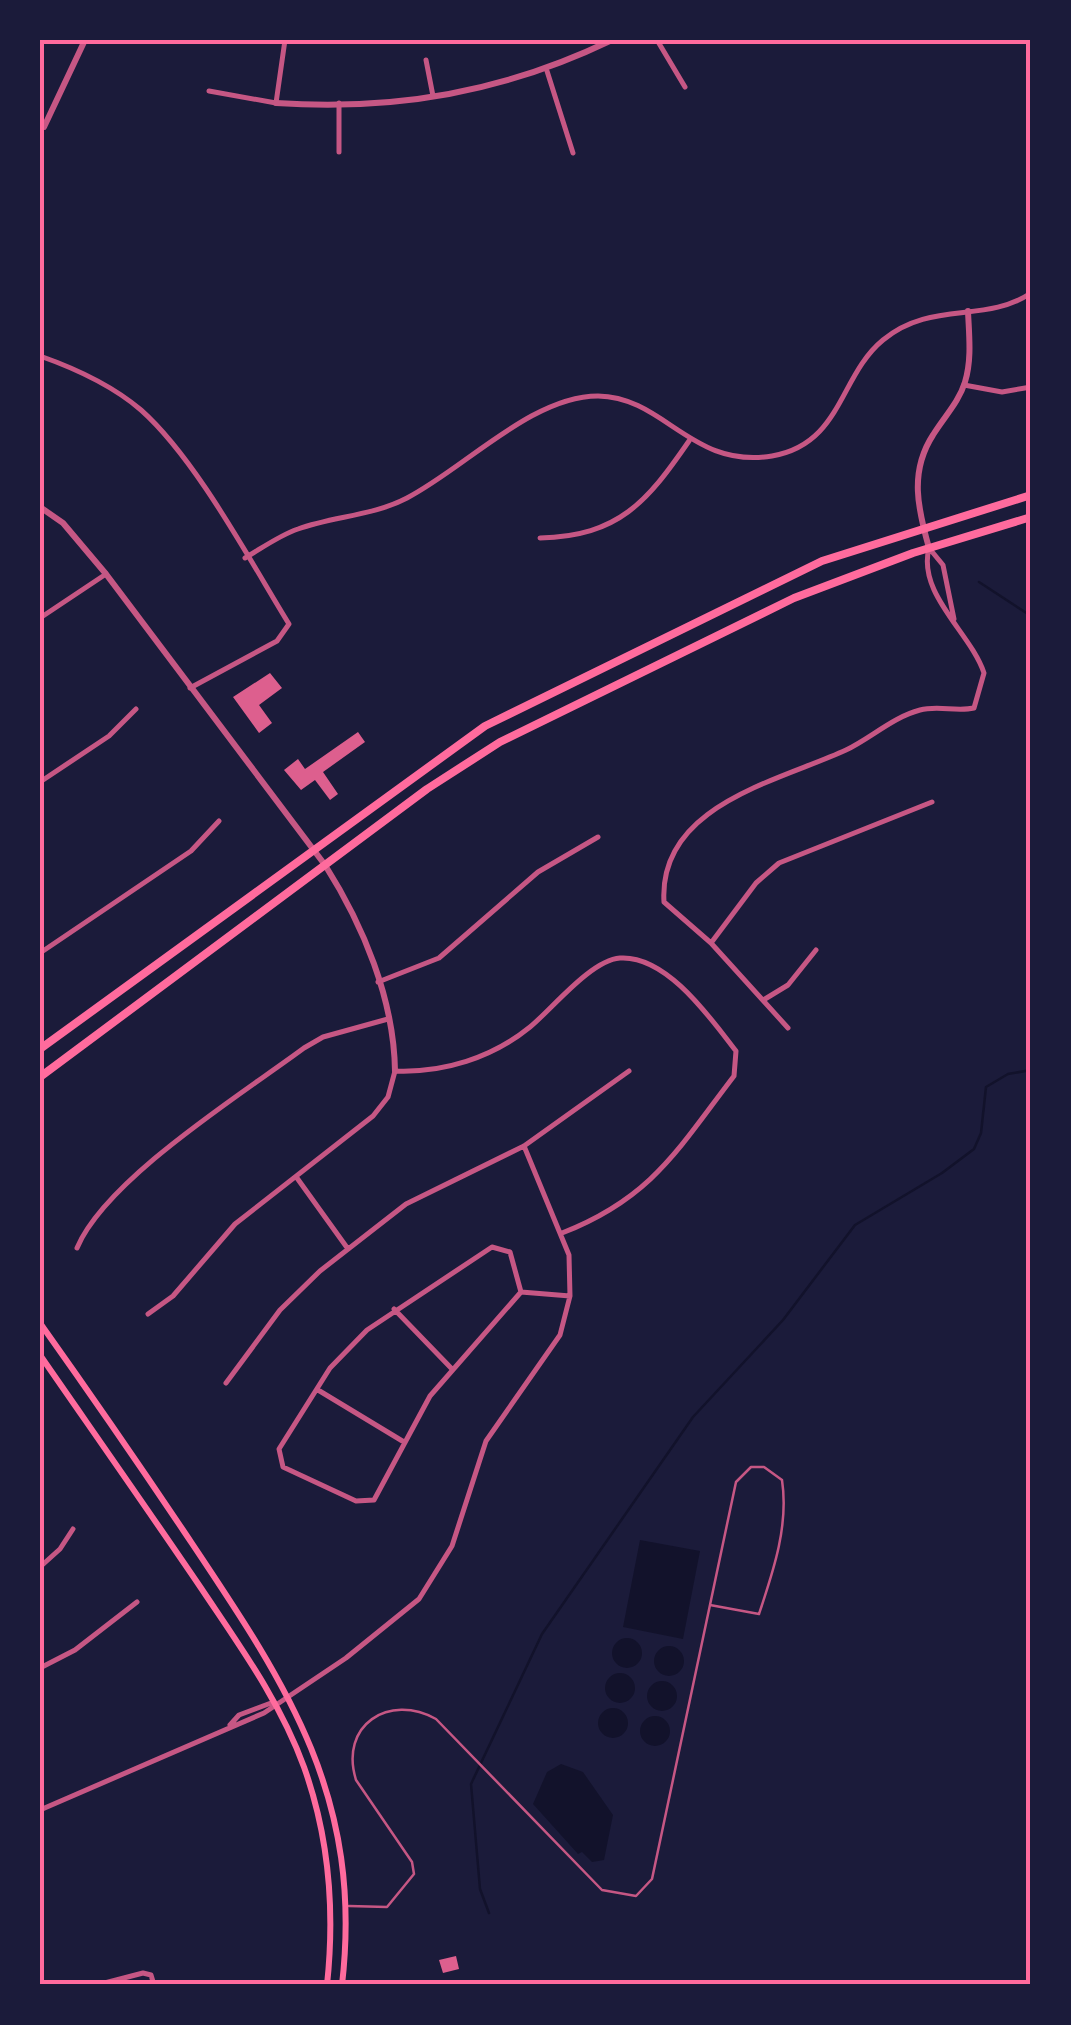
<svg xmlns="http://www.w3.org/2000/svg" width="1071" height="2025" viewBox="0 0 1071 2025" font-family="'Archivo Narrow',sans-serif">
	<rect width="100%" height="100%" fill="#1b1b3a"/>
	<path fill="#12122b" d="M640,1540L700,1551L683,1639L623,1627Z
		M612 1653a15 15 0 1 1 30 0a15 15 0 1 1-30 0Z
		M654 1661a15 15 0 1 1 30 0a15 15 0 1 1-30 0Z
		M605 1688a15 15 0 1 1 30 0a15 15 0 1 1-30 0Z
		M647 1696a15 15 0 1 1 30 0a15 15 0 1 1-30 0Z
		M598 1723a15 15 0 1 1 30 0a15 15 0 1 1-30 0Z
		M640 1731a15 15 0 1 1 30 0a15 15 0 1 1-30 0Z
		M561,1764L583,1772L613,1815L604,1860L592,1862L582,1852L578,1854L533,1804L547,1772Z"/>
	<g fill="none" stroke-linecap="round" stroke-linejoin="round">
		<path stroke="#12122b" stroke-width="2.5" d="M979,582L1031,616
			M489,1913L480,1889L471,1784L542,1634L693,1417L783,1320L855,1225L942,1173L974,1149L981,1133L986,1087L1008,1074L1031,1070"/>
	</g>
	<path fill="#dd5f8e" d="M270,673L282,688L259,705L272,723L259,733L233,697Z
		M358,732L365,742L323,772L338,794L330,800L315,780L301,790L284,770L298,759L305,769Z
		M456,1956L459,1969L443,1973L439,1960Z"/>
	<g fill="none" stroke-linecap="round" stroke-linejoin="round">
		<path stroke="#c65784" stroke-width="2.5" d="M349,1906L387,1907L414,1874L412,1862L356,1780C339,1725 389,1693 436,1719L602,1890L636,1896L652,1879L736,1482L751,1467H764L782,1480C789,1526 773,1572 759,1614L710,1605"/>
		<path stroke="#c65784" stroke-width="5" d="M657,40L685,87
			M426,60L433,96
			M547,71L573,153
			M209,91L276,103L285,40
			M339,152V103
			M40,356C74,368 113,386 141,410C196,459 249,559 289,624L277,641L190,688
			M964,385L1002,392L1031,387
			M540,538C619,536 647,502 689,441
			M929,548L943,565L954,619
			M245,558C262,548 280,535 298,529C334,516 373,516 407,498C465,468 532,396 598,396C665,397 691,469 772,456C842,444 839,376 883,340C931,300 985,324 1031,293
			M40,618L106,574
			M40,782L109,736L136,709
			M711,943L756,883L779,863L932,802
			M40,953L191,851L219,821
			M378,982L439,958L538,872L598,837
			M765,999L788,985L816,950
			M788,1028L711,943L664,902C658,805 779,781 846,750C871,738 893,717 920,710C938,705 956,712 974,708L984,673C971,633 917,594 929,548
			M297,1178L348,1249
			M77,1248C106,1179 242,1094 304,1048L323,1037L388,1019
			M521,1292L430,1396L374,1500L356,1501L283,1467L279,1449L330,1368L367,1330L492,1247L510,1252L521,1292L570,1296
			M394,1309L452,1369
			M148,1314L173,1296L235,1224L373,1116L388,1097L395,1071C443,1073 492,1058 530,1027C552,1009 591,960 620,958C667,955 711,1019 736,1051L734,1076C678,1149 652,1198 562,1233
			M226,1383L280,1310L320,1271L406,1204L524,1146L629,1071
			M318,1390L404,1442
			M40,1567L60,1549L73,1529
			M40,1668L75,1650L137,1602
			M230,1725L239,1715L271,1703
			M40,1810L264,1713L346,1658L419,1599L452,1546L486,1441L560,1335L570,1296L569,1255L524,1146
			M97,1985L143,1973L151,1975L154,1985"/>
		<path stroke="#c65784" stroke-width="6" d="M276,103C397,111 504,92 612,40
			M44,127L85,40
			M40,507L63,523L106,574L325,865C363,925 394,999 395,1071
			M929,548C918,509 909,472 933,435C944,417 959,402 965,382C972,359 969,335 968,311"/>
		<path stroke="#ff6b9d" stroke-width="6" d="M40,1323C89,1392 136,1460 183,1530C284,1681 364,1794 342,1985
			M40,1355C94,1433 148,1510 201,1588C239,1645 280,1701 304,1767C329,1837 335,1911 327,1985"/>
		<path stroke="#ff6b9d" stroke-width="8" d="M40,1049L485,726L822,561L1031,495
			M40,1077L427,789L500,742L794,598L913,553L1031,517"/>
	</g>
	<rect width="1071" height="2025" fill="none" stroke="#1b1b3a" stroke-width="85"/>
	<rect x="42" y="42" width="986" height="1940" fill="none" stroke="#ff6b9d" stroke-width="4"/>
</svg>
